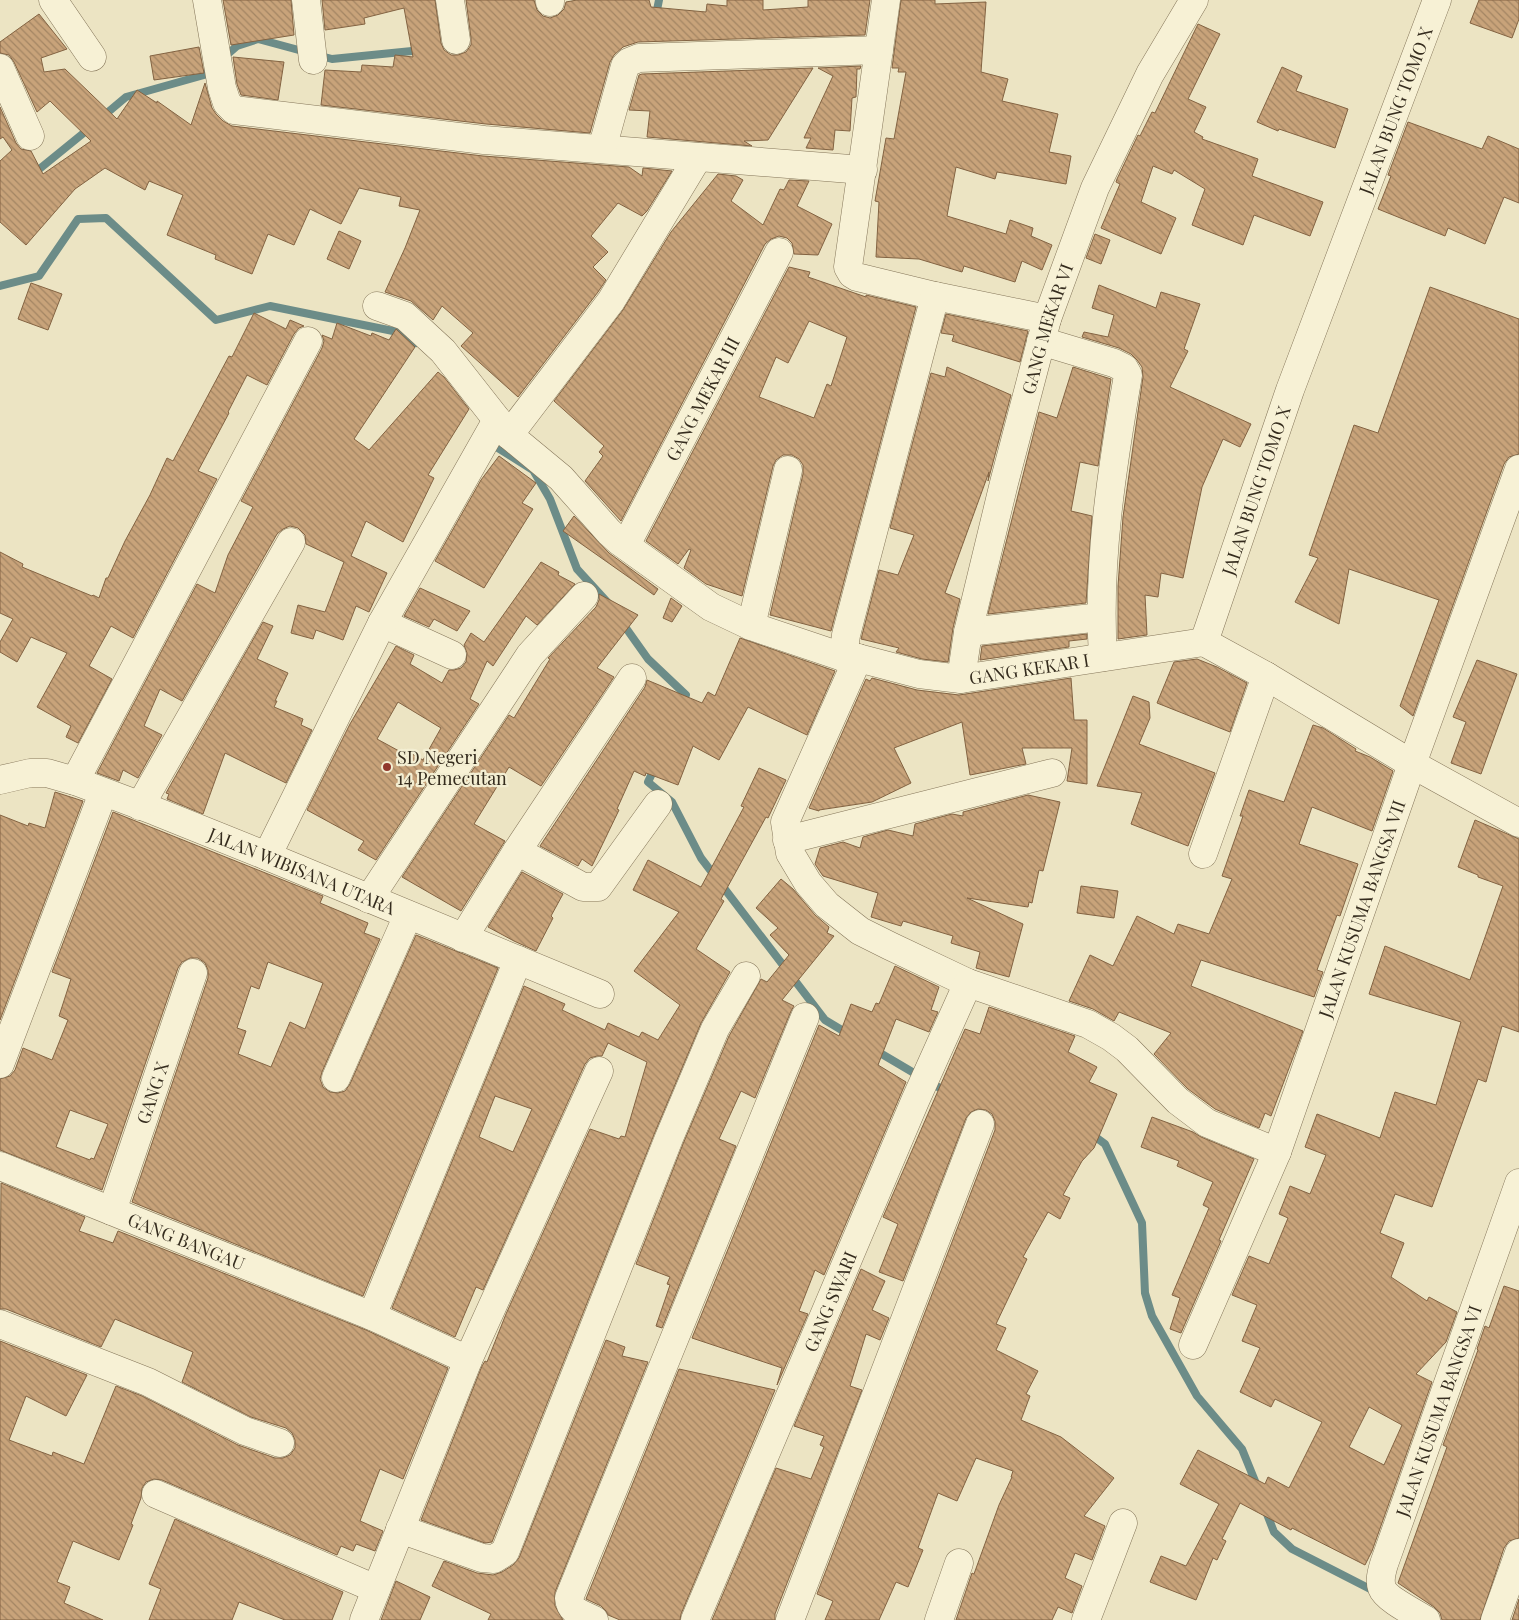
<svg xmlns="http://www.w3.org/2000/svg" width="1519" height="1620" viewBox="0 0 1519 1620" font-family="'Playfair Display',serif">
	<defs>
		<pattern id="building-back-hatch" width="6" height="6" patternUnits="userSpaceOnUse" patternTransform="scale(1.25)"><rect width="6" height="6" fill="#c8a37a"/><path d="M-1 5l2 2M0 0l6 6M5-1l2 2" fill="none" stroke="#a38563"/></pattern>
	</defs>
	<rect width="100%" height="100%" fill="#ece4c3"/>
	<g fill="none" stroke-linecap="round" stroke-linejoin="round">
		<path stroke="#6c8c88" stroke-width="8" d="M650,12L657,10L659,0
			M222,59L237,46L258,39L332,59L422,50
			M101,118L126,97L204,75L212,68
			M32,175L91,127
			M0,286L39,276L78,219L106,218L216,320L270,306L398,332L416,343
			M490,443L533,470L550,499L577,569L609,604
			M621,621L648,659L686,695L682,704
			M655,767L648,782L672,802L701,858L825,1020L850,1035
			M875,1050L936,1086L947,1091
			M1090,1133L1105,1144L1142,1223L1145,1293L1152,1316L1197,1396L1242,1449L1257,1486
			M1265,1509L1274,1532L1292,1549L1376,1592"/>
	</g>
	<path fill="url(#building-back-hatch)" stroke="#836342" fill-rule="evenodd" d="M223,0H291L294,35L231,45Z
		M322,0H435L441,43L444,50L451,55H458L466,52L471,45V38L466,0H534L537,10L543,16L550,18L558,15L564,9L566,2L577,0H649L651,7L706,12L707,4L727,6V0H763V10L808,7V0H870L865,35L638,42L623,47L614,55L610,62L590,133L486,124L321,105L325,70L361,72L362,65L393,67L395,55L413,57L404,8L364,18L365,24L325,30Z
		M901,0H935V4L986,2L981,72L1008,79L1002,101L1058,114L1049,152L1071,156L1066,184L997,172L995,179L956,167L947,216L1006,234L1010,220L1033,228L1031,236L1052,245L1042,270L1022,261L1015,282L964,266L962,272L919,259L876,257L879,202L875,201L886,138L894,139L906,72H898L899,68H892Z
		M1479,0H1519V19L1512,38L1470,23Z
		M39,14L67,49L41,58L44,72L65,69L117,119L137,90L157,103V101L191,125L205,83L212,108L216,114L223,121L232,126L483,156L629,167L642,176L643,168L672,171L647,211L642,216L618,203L591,236L608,252L593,267L606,280L598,292L518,397L461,346L473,333L442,306L433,320L411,301L385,292L405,248L420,210L399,206L401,197L359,188L341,224L310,209L294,245L268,234L252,274L215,259L216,255L167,235L183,195L149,181L145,190L105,168L75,189L26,245L0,222V161L12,150L3,137L0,139V107L16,143L21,149L31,151L43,174L91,141L50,101L37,112L14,62L9,55L0,53V42Z
		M1198,24L1220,34L1188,99L1206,107L1194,132L1203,137L1202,139L1258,159L1252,176L1323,202L1310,236L1254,215L1243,245L1192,225L1205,189L1174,170L1172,174L1153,166L1141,202L1176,218L1161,254L1101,228L1120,184L1116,182L1117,179L1138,135L1140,136L1152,112L1155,113Z
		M199,47L204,73L154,80L150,56Z
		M233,57L284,62L278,100L241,95L237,84Z
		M861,66L860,69H857L856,97L852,98L850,131L835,130L833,150L806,148L811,138H804L833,76L818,68Z
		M1282,67L1302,76L1296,91L1348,109L1335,148L1279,129L1278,131L1257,122Z
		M813,68L768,140L744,141L752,146L647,137L650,111L629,110L639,75L642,74Z
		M1408,122L1482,149L1488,136L1519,149V203L1504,197L1485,244L1448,228L1445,236L1378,209L1391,176L1388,175Z
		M718,174L736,176L743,180L731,201L763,225L780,189L784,190L789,180L809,181L797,206L832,224L818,255L794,254L792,243L787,238L779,236L771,239L765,244L621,521L585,481L603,456L599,452L604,446L554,401L623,310L671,232Z
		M339,231L361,241L349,269L327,259Z
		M1095,234L1110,240L1101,264L1086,258Z
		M789,267L810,272L808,277L866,297V295L916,307L831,631L770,615L803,474V465L799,459L792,455H783L776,460L773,466L742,596L706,584L684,568L691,550L689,549L678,564L646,541ZM809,321L847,337L831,386L827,384L814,418L759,397L776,357L788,363Z
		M31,283L62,294L48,330L18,319Z
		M1099,285L1156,308L1161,292L1200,304L1184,349L1188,351L1170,387L1251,424L1240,447L1223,439L1202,487L1183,578L1161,573L1158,597L1145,595L1147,635L1118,639V586L1123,517L1143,377L1142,367L1137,360L1131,354L1119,348L1082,337L1084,332L1108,337L1114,315L1092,308Z
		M1430,287L1519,319V454L1509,457L1504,464L1413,716L1400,706L1439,600L1349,569L1339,624L1295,602L1318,558L1309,555L1354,425L1378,433Z
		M254,313L286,329L290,320L304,326L299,328L294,334L267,385L247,375L228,412L229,413L198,471L217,479L133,638L111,626L89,666L112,679L78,743L66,737L71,726L37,707L67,653L31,637L17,662L0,652V642L13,619L0,613V552L23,564L22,567L92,596L93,595L99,598L106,578H108L125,541L150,495L167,458L173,461L229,356L232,357Z
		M946,314L1028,331L1020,362L952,341L954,335L941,333Z
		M337,323L371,336L372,333L389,340L396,329L415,347L354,439L369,450L438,372L444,377L469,409L428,475L434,478L403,542L366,521L351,556L387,573L369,612L356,606L343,640L316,630L313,639L291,633L298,605L325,612L344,562L306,544L305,535L298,528L290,526L283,529L277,534L182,701L160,689L144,726L162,735L138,778L123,770L119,781L97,773L197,584L215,593L228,555L253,507L241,501L322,348L324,341L322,335L332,339Z
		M947,367L1011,395L988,481L989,472L945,593L960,599L953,628L948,662L922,659L896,652L899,648L861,639L879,570L898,575L914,535L890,528L931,373L945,377Z
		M1073,367L1111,379L1098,466L1080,462L1071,511L1092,516L1086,603L988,614L1039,412L1057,418Z
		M499,456L536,483L522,503L533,509L484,588L435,561L481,480Z
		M574,516L609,553L658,589L654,595L563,531Z
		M541,562L559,572L558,575L575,584L537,625L526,616L493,666L487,661L470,699L479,704L376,860L358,850L364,841L307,810L350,724L396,646L414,655L410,664L442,683L449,670H454L461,668L466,662L467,653L464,645L471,633L484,642ZM398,702L441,728L423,760L412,754L410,757L377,739Z
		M420,588L470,611L457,631L434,619L429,627L404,616Z
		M599,594L638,615L597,668L614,677L541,786L509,767L474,824L505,841L461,911L402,877L509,715L514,718L550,659L548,658L596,607L599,600Z
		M671,598L682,606L672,622L663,618Z
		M263,622L273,626L257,659L288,673L275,701H277L274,707L303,719L301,725L312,730L286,783L225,753L203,814L167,799L169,794L166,793Z
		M1087,634V639L1069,641V647L980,660L982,646Z
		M740,638L835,671L807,735L748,707L719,760L693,746L678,785L646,773L645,776L634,771L617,809L619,810L592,866L582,859L578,866L540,846L645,687L647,680L702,703L708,692L715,696Z
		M1197,659L1217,667L1247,683L1230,732L1157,703L1174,662Z
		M1477,660L1517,674L1481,774L1451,763L1466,722L1453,717Z
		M872,678L917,690L959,695L1071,678L1074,720H1087V784L1067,781L1072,748H1022L1026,764L970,775L962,722L894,748L911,783L872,802L819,810V811L809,808L866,679L870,681Z
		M1133,696L1149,702L1150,718L1139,744L1215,773L1188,846L1131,824L1142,793L1097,786Z
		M1313,725L1323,728L1356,749L1355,751L1370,757L1393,771L1372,831L1312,807L1299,844L1358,864L1340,916L1337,915L1317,970L1323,972L1314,997L1201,960L1191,986L1303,1031L1271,1116L1265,1113L1259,1128L1215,1109L1188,1089L1154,1054L1171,1033L1119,1012L1114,1021L1093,1009L1069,1001L1090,955L1113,966L1137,916L1174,934L1178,924L1209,934L1232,879L1222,876L1243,816H1240L1249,790L1284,802Z
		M759,768L786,780L768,818L766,817L721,899L724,901L696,949L730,972L701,1023L655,1132L492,1542L485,1543L421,1520L482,1366L485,1361L487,1362L506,1314L590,1129L619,1139L621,1136L625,1137L647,1062L608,1043L602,1056H597L590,1058L585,1064L483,1290L476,1287L455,1337L392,1308L524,986L565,1004L562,1010L605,1030L608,1023L639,1037L642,1032L658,1040L680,1005L634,971L679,912L633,890L648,860L701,887L744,807L741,806ZM495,1096L532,1109L513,1152L479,1137Z
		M55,792L83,801L0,1020V815L28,826L29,823L45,828Z
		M1028,795L1060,802L1043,871L1039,870L1032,903L1029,902L1028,907L967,898L1023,924L1009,977L976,968L980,952L951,943L953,936L903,921L901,926L871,917L878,893L823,876L815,864L820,848L843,842L860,848L863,837L888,830L913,836L915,824L952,814L963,816V812Z
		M113,812L323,896L320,903L368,923L364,933L380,939L322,1072L320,1079L323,1087L330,1092L338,1093L345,1091L350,1084L416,935L498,968L363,1296L132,1202L208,978V970L205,963L198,958H190L182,962L178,968L102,1190L0,1150V1079L10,1076L15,1070L23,1048L52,1060L68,1020L59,1016L71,979L52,972ZM268,962L323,983L305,1029L290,1022L271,1067L238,1054L246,1031L237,1028L251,986L259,989ZM70,1110L108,1124L94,1159L91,1158L90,1160L56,1147Z
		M1475,820L1519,839V1032L1502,1026L1486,1082L1478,1079L1432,1207L1395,1194L1380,1233L1404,1243L1391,1277L1427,1301L1429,1297L1457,1312L1446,1342L1416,1374L1432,1382L1372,1551L1365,1565L1292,1528L1291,1530L1240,1503L1222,1539L1226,1541L1217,1560L1213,1558L1196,1600L1150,1582L1161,1556L1186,1566L1219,1504L1180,1484L1198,1450L1265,1484L1268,1477L1289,1488L1322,1422L1275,1399L1271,1407L1240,1392L1260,1348L1242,1341L1257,1305L1232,1295L1249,1256L1269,1264L1288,1218L1279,1214L1290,1186L1310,1194L1326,1155L1305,1147L1317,1114L1380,1138L1395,1092L1436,1105L1461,1022L1369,994L1385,946L1470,980L1503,886L1478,877V875L1458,867ZM1369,1407L1402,1425L1384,1465L1349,1447Z
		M522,872L563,894L551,916L553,918L536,951L514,941L488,927Z
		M781,879L793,889L815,915L829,927L827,933L834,936L782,1000L794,1006L791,1011L755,1098L741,1091L719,1139L736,1146L662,1328L656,1326L670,1285L667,1284L670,1277L636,1264L683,1144L729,1036L761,979L767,982L789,955L770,935L778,928L756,908Z
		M1081,886L1118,891L1114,918L1077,913Z
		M895,966L939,987L931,1010L938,1012L929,1032L896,1019L878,1065L906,1082L824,1275L815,1270L799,1311L808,1314L777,1385L782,1368L692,1338L819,1025L839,1036L851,1004L872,1012L876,1003L879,1004Z
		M989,1007L1075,1036L1068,1052L1097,1067L1089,1082L1117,1094L1094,1148L1082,1161L1063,1195L1070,1198L1060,1219L1048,1212L1023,1257L1027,1259L996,1324L1006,1328L996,1350L1038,1371L1026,1394L1030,1396L1021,1420L1061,1437L1114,1478L1084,1516L1105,1526L1092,1560L1075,1553L1065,1578L1082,1586L1072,1613L1058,1607L1052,1620H956L972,1573L974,1574L999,1505L1012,1477H1011L1013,1471L976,1458L957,1501L938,1493L918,1548L923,1550L908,1587L896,1582L879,1620H825L833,1601L817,1594L995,1130V1121L992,1114L986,1110L978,1109L971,1112L966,1118L903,1281L879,1272L898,1224L883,1217L965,1029L980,1034Z
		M1152,1117L1193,1132L1201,1137L1254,1159L1219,1240L1221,1241L1181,1333L1170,1329L1180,1298L1172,1295L1209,1208L1203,1205L1213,1182L1177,1166L1179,1161L1141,1147Z
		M1,1183L85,1217L79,1231L113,1243L118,1231L366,1330L448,1368L403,1479L380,1469L360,1521L383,1531L375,1551L356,1544L353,1551L341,1546L337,1555L162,1480L154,1479L146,1482L142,1488L141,1498L131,1524L133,1525L119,1560L73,1541L57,1582L70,1587L64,1603L103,1620H0V1341L87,1375L66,1416L26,1396L9,1440L52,1456L53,1452L84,1464L116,1386L142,1396L238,1445L275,1458H283L290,1455L295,1448V1440L292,1433L286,1428L251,1417L182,1382L193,1352L115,1319L101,1347L6,1309H0Z
		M861,1269L885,1281L872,1310L889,1318L880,1340L866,1334L850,1386L862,1390L775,1614V1620H712L776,1468L811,1479L824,1447L820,1445L824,1436L794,1426Z
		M1504,1286L1519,1291V1538L1509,1541L1504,1548L1480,1620H1442L1440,1613L1434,1607L1398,1583L1447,1447L1443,1445L1478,1350L1477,1349L1485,1326L1489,1328Z
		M606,1340L625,1347L622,1356L648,1362L555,1592V1606L563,1620H488L491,1614L432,1586L444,1561L477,1573L493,1575L502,1572L513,1565L519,1558Z
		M679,1369L775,1390L681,1614L680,1620H620L608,1615L606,1611L601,1606L586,1599Z
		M175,1519L343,1592L332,1620H285L239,1602L232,1620H149L161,1589L149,1584Z
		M396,1581L430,1597L420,1620H381Z
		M1519,1599V1620H1512Z"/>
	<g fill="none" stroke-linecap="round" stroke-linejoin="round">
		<g stroke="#85765a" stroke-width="29">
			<g id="minor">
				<path d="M53,0L92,57"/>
				<path d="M207,0L222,88L227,103L234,110L484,140L863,170"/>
				<path d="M306,0L313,60"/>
				<path d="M450,0L456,40"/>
				<path d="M550,0V2"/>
				<path d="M886,0L848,267L852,274L857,277L935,296L1047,319"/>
				<path d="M0,68L30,136"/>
				<path d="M602,149L625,66L629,62L639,58L879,50"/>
				<path id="s1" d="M935,296L846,635L843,657L858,658L919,674L961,679L1204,642"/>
				<path d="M377,306L405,316L443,351L509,435L561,478L609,532L619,541L711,607L751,626L843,657"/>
				<path d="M1041,341L1114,363L1124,368L1128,375C1112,468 1097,562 1103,657"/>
				<path d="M509,435L611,301L698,157"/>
				<path id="s2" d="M626,545L779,252"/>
				<path d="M382,623L452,655"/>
				<path d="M751,626L788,470"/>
				<path d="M968,632L1101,617"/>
				<path id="s3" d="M1204,642L1290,390L1437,0"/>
				<path d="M1204,642L1266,676L1412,764L1519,823"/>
				<path d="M858,658L785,822L790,853L808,883L827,905L860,931L890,946L968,983L1088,1024L1111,1037L1127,1049L1178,1101L1207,1123L1277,1152"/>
				<path id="s4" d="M961,679L968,632L975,603L1004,483L1047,319L1095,188L1150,74L1194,0"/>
				<path id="s5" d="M0,780L30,773H47L75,781L155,811L267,856L600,994"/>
				<path d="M75,781L308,341"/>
				<path d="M140,806L291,542"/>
				<path d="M787,840L1052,773"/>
				<path d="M517,851L583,887H598L658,804"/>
				<path d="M1203,854L1266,676"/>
				<path d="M267,856L382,623L497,420"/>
				<path d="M369,899L530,655L584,596"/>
				<path d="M463,938L517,851L632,678"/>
				<path d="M0,1064L103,793"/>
				<path d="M336,1078L408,915"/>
				<path id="s6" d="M0,1166L372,1316L468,1360"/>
				<path id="s7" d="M112,1211L193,973"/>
				<path d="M372,1316L518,960"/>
				<path d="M0,1324L148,1382L245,1431L280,1443"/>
				<path id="s8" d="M1193,1345L1277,1152L1412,764L1519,469"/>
				<path d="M156,1494L376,1589"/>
				<path d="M400,1529L482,1558L494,1559L505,1552L669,1138L715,1029L746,976"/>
				<path d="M364,1620L468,1360L599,1071"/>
				<path d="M594,1620C582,1614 570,1612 569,1598L805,1017"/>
				<path id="s9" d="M695,1620L915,1101L968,983"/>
				<path d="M790,1620L980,1124"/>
				<path d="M939,1620L959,1563"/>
				<path d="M1086,1620L1123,1523"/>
				<path id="s10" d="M1426,1620C1415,1613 1386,1599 1382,1588C1379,1580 1382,1571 1384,1564L1519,1183"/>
				<path d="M1495,1620L1519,1553"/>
			</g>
		</g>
		<use href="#minor" stroke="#f7f1d5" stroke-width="28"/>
	</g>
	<circle fill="#91382d" stroke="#f3eed2" stroke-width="2" cx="387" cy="767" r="5"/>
	<g text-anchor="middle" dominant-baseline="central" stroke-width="4.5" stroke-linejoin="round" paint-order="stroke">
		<g font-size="18" fill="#352c1e" stroke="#f3eed2">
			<text stroke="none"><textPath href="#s3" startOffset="565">JALAN BUNG TOMO X</textPath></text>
			<text stroke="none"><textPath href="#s4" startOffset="361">GANG MEKAR VI</textPath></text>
			<text stroke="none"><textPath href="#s2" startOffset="165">GANG MEKAR III</textPath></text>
			<text stroke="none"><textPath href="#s3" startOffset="160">JALAN BUNG TOMO X</textPath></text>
			<text stroke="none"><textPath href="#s1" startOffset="562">GANG KEKAR I</textPath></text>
			<text stroke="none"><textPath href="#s5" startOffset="321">JALAN WIBISANA UTARA</textPath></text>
			<text stroke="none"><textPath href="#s8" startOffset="468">JALAN KUSUMA BANGSA VII</textPath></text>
			<text stroke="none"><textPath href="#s7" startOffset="125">GANG X</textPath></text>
			<text stroke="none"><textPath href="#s6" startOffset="201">GANG BANGAU</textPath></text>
			<text stroke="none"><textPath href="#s9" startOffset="346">GANG SWARI</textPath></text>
			<text stroke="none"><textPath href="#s10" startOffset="242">JALAN KUSUMA BANGSA VI</textPath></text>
		</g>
		<g font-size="18" fill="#352c1e" stroke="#f3eed2" text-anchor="start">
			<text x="397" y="757">SD Negeri<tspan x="397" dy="21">14 Pemecutan</tspan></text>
		</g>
	</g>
</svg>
